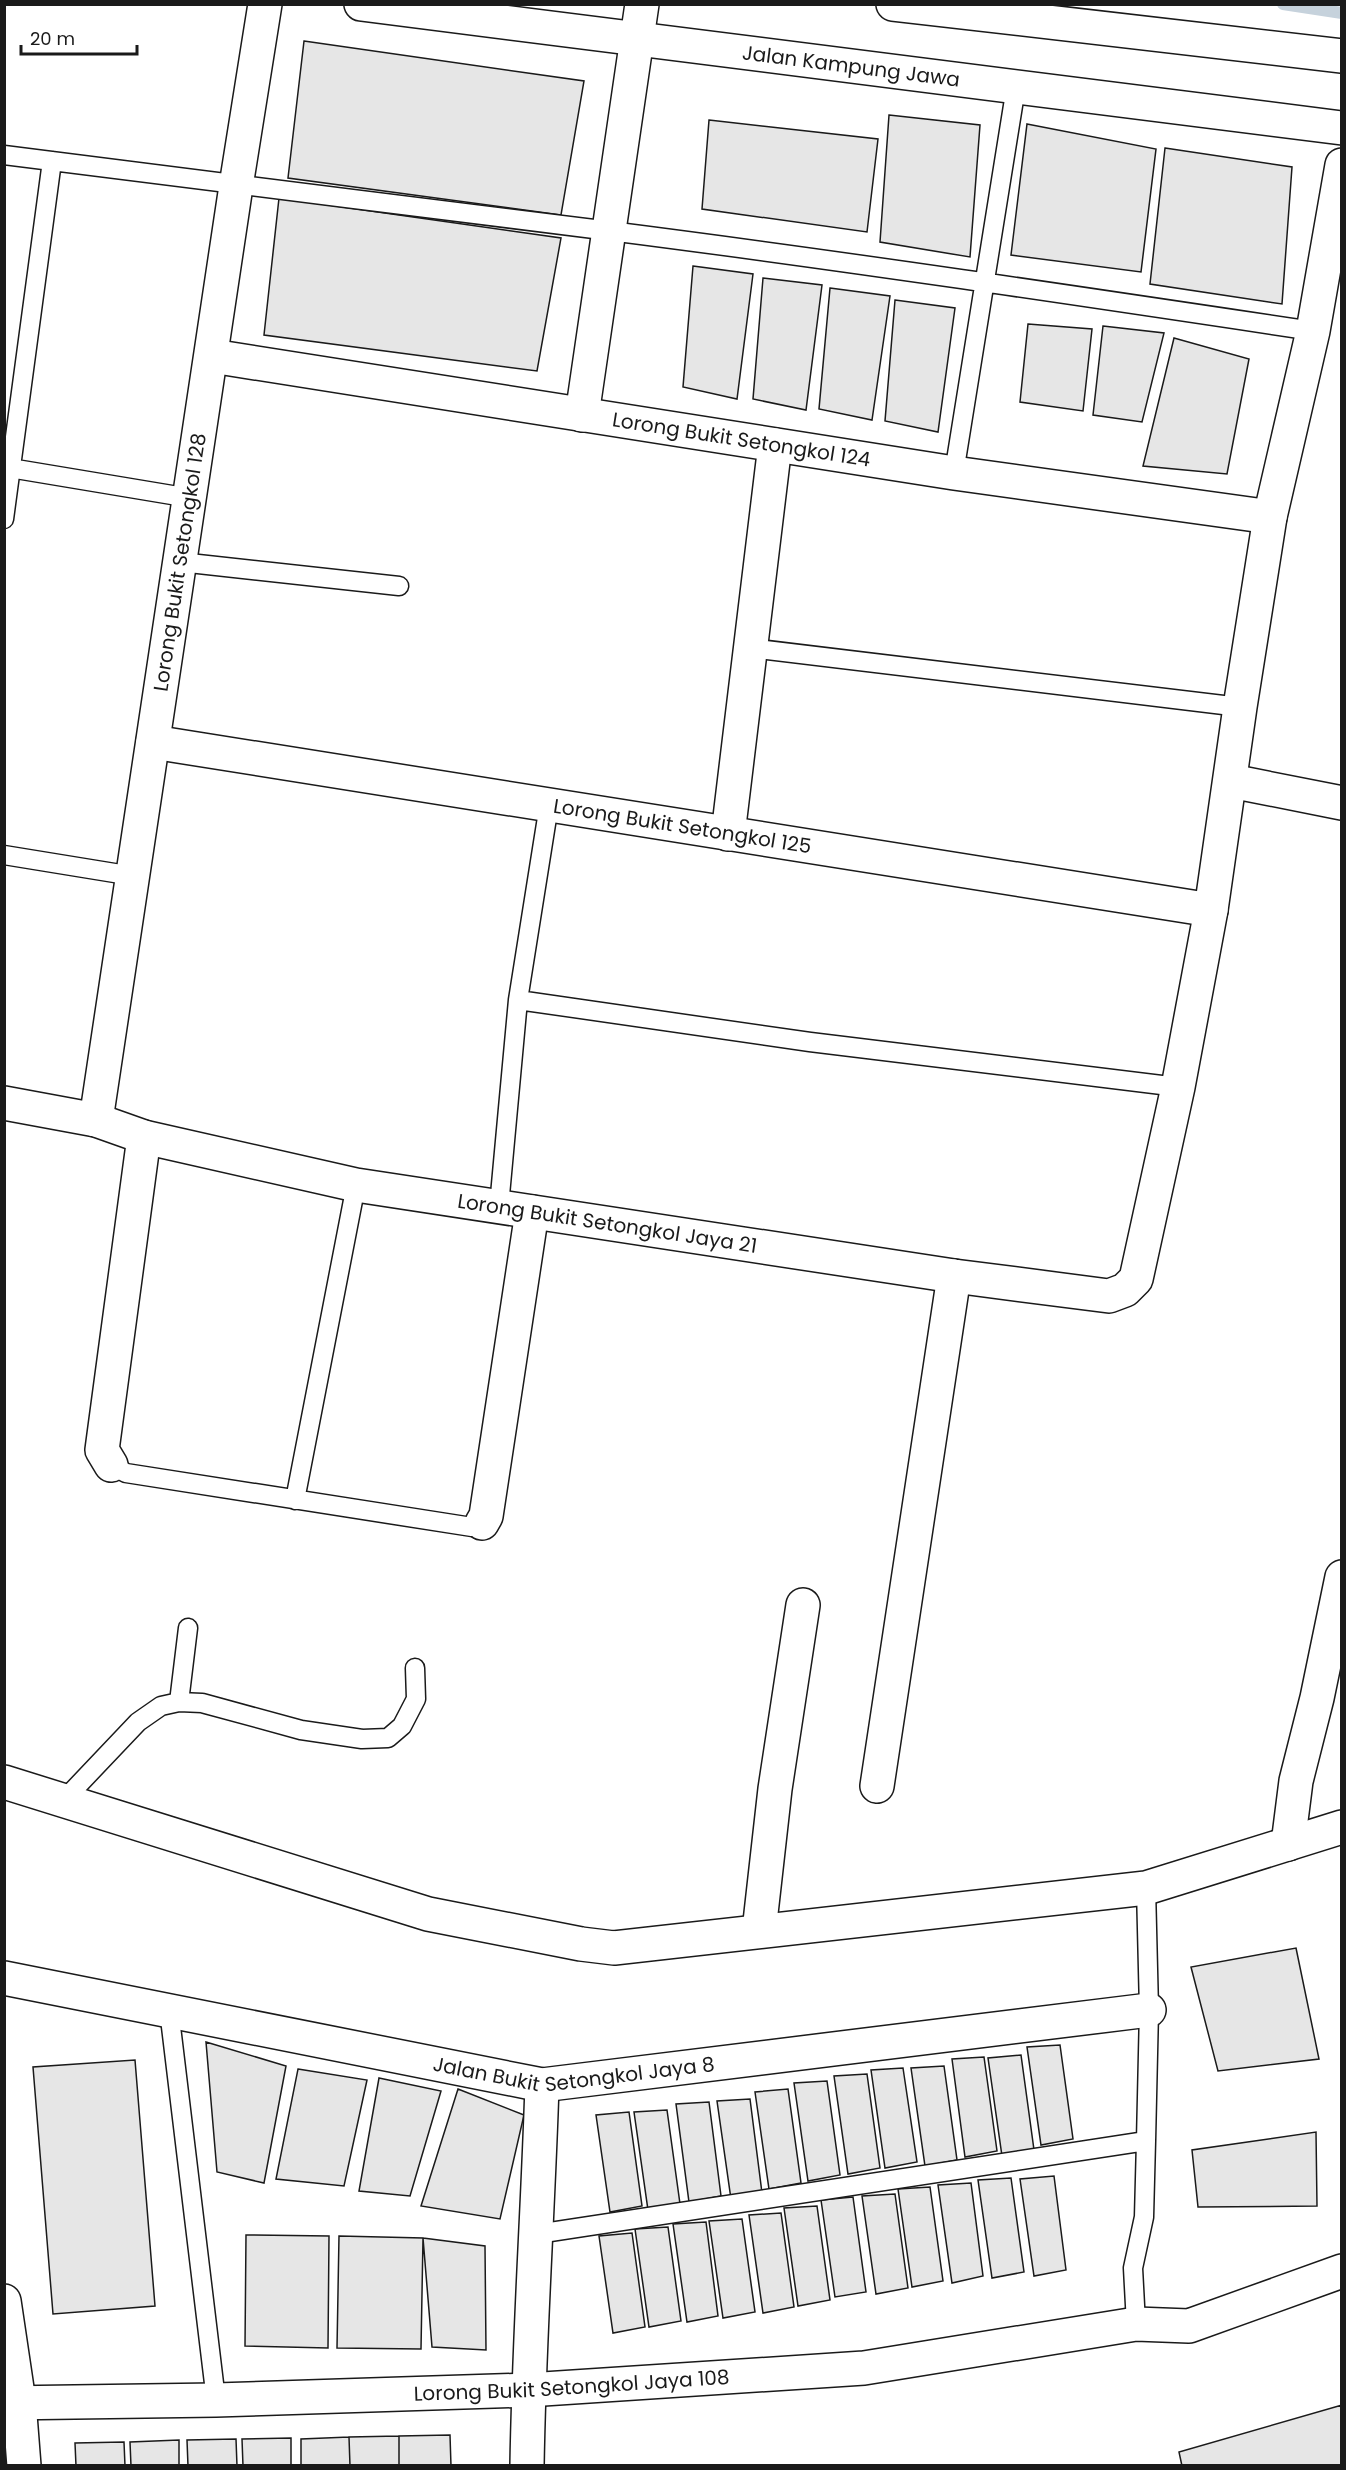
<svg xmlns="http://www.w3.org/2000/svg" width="1346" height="2470" viewBox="0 0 1346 2470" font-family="Poppins,sans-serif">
	<rect width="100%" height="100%" fill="#fff"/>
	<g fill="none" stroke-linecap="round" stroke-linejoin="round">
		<path stroke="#c6d2dc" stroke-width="12" d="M1283,4L1342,13"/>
	</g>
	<path fill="#e6e6e6" stroke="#1a1a1a" stroke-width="1.5" d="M304,41L584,81L561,215L288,178Z
		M889,115L980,125L970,257L880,242Z
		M709,120L878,139L867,232L702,209Z
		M1027,124L1156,149L1141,272L1011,255Z
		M1165,148L1292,167L1282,304L1150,284Z
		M279,198L561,238L537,371L264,335Z
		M693,266L753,274L737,399L683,387Z
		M763,278L822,285L806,410L753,399Z
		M830,288L890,296L872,420L819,409Z
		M895,300L955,308L938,432L885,421Z
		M1028,324L1092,329L1083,411L1020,402Z
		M1103,326L1164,333L1142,422L1093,415Z
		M1174,338L1249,359L1227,474L1143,466Z
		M1296,1948L1319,2059L1218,2071L1191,1967Z
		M206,2042L286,2066L264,2183L217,2172Z
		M1060,2045L1073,2139L1041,2145L1027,2047Z
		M1021,2055L1034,2150L1002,2156L988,2058Z
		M984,2057L997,2151L965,2157L952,2059Z
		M135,2060L155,2306L53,2314L33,2067Z
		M944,2066L957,2160L925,2166L911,2068Z
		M903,2068L917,2162L885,2168L871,2070Z
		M298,2069L367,2080L344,2186L276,2179Z
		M867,2074L880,2168L848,2174L834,2076Z
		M379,2078L441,2091L410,2196L359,2191Z
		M827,2081L840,2175L808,2181L794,2083Z
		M458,2089L524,2115L500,2219L421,2206Z
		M788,2089L801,2183L769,2189L755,2092Z
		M750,2099L762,2193L731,2199L717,2101Z
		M709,2102L721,2196L689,2202L676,2104Z
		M667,2110L680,2204L648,2210L634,2112Z
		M629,2112L642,2206L610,2212L596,2115Z
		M1316,2132L1317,2206L1198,2207L1192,2150Z
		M1054,2176L1066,2270L1034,2276L1020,2179Z
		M1011,2178L1024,2272L992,2278L978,2180Z
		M971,2183L983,2276L952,2283L938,2185Z
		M930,2187L943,2281L912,2287L898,2189Z
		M895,2194L908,2288L876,2294L862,2196Z
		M853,2197L866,2292L835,2297L821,2200Z
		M817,2206L830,2300L798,2306L784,2208Z
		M781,2213L794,2307L763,2313L749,2215Z
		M742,2219L755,2312L723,2318L709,2221Z
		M706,2222L718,2316L687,2322L673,2224Z
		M668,2227L681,2321L649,2327L635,2229Z
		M632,2233L645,2327L613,2333L599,2236Z
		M246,2235L329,2236L328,2348L245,2346Z
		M339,2236L423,2238L421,2349L337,2348Z
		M423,2238L485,2246L486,2350L432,2347Z
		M1342,2405V2466H1182L1179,2452Z
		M450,2435L451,2466H399V2436Z
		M399,2436V2466H350L349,2437Z
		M349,2437L350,2466H301V2439Z
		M291,2438V2466H243L242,2439Z
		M236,2439L237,2466H188L187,2440Z
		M179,2440V2466H131L130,2442Z
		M124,2442L125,2466H76L75,2443Z"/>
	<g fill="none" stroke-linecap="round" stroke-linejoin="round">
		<g stroke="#1a1a1a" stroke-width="21">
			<path id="service" d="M4,155C206,182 408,205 610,231C845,261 1079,296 1313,331
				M4,467L190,498
				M954,473L1016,87
				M4,519L52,161
				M180,562L399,586
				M750,648L1240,707
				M4,855L133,876
				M518,1000L810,1042L1178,1087
				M499,1206L518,1000L549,805
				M111,1465L126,1473L472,1527L482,1523
				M295,1500L356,1185
				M179,1702L188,1628
				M63,1801L138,1722L161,1706L179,1702L202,1703L301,1730L362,1739L388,1738L402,1726L416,1699L415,1668
				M169,2010L216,2400
				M537,2234L1146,2141
				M1136,2324L1133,2268L1144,2217L1146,2141L1149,2010L1146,1888"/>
		</g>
		<g stroke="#1a1a1a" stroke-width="36">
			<g id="minor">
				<path id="s1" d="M361,4L1342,128"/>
				<path d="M893,4L1342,56"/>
				<path id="s2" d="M212,356L954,473L1270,517"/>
				<path d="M582,415L642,4"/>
				<path id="s3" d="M153,742L1211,910"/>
				<path d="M1231,781L1342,803"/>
				<path d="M728,834L775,445"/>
				<path id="s4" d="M4,1103L96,1120L144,1137L356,1185L954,1276L1109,1296L1125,1290L1136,1279L1178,1087L1211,910L1240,707L1270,517L1313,331L1342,165"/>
				<path id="s5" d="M96,1120L236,186L265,4"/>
				<path d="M111,1465L102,1450L144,1137"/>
				<path d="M482,1523L486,1516L532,1212"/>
				<path d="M4,1782L428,1914L581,1944L614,1948L1146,1888L1342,1827"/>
				<path d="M877,1786L954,1276"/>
				<path d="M1288,1844L1296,1781L1317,1698L1342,1577"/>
				<path d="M759,1931L775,1789L803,1605"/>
				<path id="s6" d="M4,1978L542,2085L1149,2010"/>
				<path d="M4,2301L19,2402L24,2466"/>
				<path id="s7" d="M4,2403L216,2400L528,2390L864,2368L1136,2324L1189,2326L1342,2271"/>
				<path d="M527,2466C529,2338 538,2212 542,2085"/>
			</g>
		</g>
		<use href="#service" stroke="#fff" stroke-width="18"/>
		<use href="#minor" stroke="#fff" stroke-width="33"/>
	</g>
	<g text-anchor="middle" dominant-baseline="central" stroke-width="4.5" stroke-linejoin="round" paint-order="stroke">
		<g font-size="20" fill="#1a1a1a" stroke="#fff">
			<text stroke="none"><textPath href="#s1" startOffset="494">Jalan Kampung Jawa</textPath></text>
			<text stroke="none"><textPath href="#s2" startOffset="536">Lorong Bukit Setongkol 124</textPath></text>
			<text stroke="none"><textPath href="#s5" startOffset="564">Lorong Bukit Setongkol 128</textPath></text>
			<text stroke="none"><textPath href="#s3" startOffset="536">Lorong Bukit Setongkol 125</textPath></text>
			<text stroke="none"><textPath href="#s4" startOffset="616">Lorong Bukit Setongkol Jaya 21</textPath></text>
			<text stroke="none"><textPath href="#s6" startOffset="580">Jalan Bukit Setongkol Jaya 8</textPath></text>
			<text stroke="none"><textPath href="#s7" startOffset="568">Lorong Bukit Setongkol Jaya 108</textPath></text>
		</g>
	</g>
	<rect width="1346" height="2470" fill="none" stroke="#1a1a1a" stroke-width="12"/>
	<path d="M21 45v9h116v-9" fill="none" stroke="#1a1a1a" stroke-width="3"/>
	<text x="30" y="45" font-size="18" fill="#1a1a1a" stroke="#ffffff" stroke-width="4.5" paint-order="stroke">20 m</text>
</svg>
